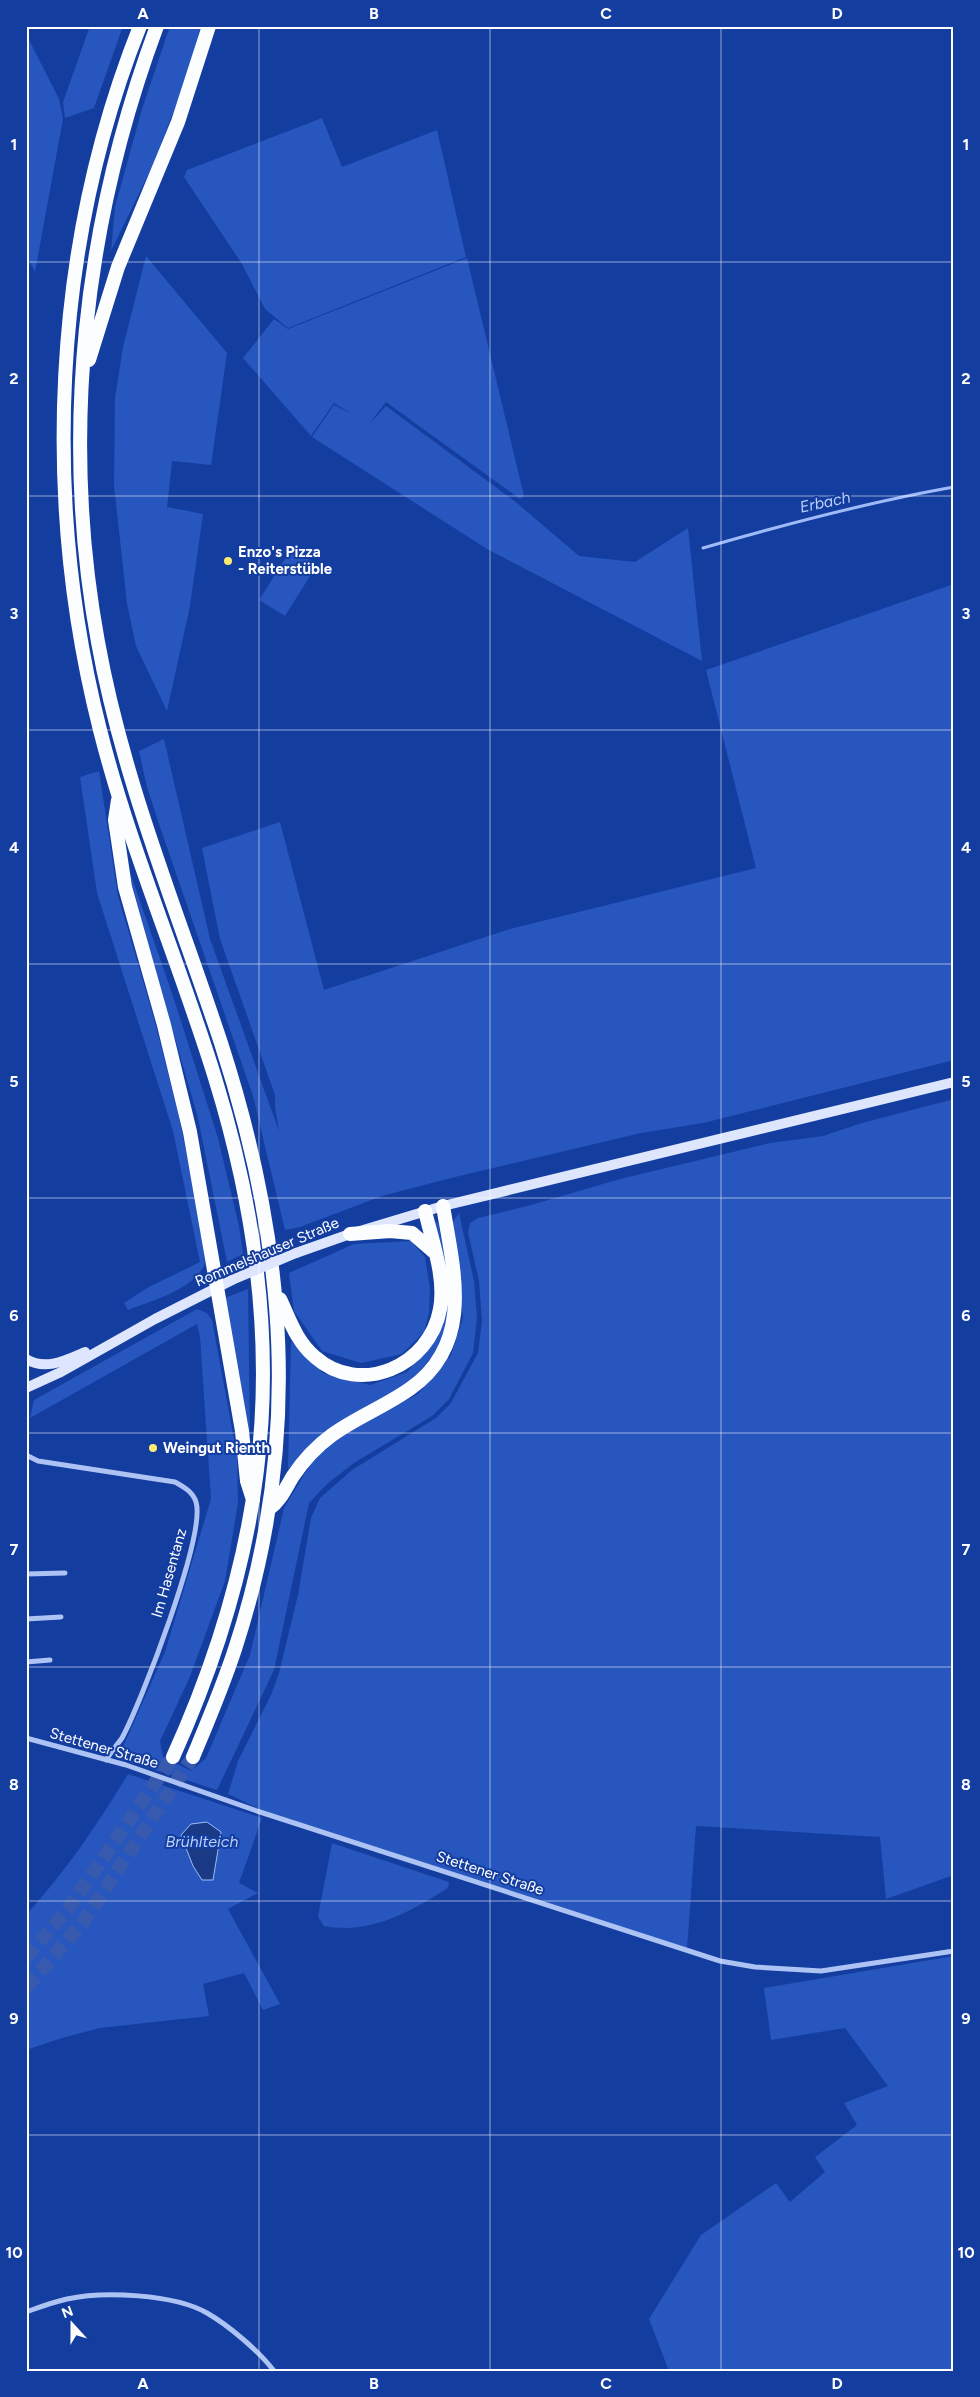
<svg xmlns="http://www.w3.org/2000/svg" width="980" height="2397" viewBox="0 0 980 2397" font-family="Figtree,sans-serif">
	<rect width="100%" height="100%" fill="#143da0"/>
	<path fill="#2756be" d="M90,26H123L94,108L65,118L63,102Z
		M170,26H201L185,82L152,167L111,251L115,207L142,109Z
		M26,34L59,99L63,119L35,272L26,255Z
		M322,118L342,167L437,130L466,257L288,328L265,309L242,264L184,177L187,170Z
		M146,256L227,353L211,465L172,461L167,507L203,514L190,606L167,711L136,646L127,604L114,485L115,398L123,347Z
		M467,258L524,496L520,499L386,402L369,424L386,406L517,503L579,556L635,562L688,528L702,661L487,549L312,437L334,405L352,414L334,403L311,436L243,358L274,319L288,329Z
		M292,548L317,565L285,616L259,600Z
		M954,584V1060L703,1123L641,1133L451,1178L382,1196L300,1227L285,1230L253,1096L160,827L147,787L139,751L164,739L210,939L279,1131L275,1107V1095L220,939L202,848L280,822L324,990L510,929L756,868L706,670Z
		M99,771L118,896L153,1015L178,1112L197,1205L205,1264C193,1290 153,1300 128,1310L124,1303L147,1288L200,1262L173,1131L97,893L80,777Z
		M126,861L173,996L218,1138L239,1226L243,1254L227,1262L198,1118L157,976Z
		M954,1099V1875L886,1899L880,1837L696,1826L687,1949L260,1809L228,1794L238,1761L271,1695L279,1673L298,1595L311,1518L320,1498L352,1470L436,1418L451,1403L478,1353L482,1321L479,1281L468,1232L470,1223L478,1218L531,1205L620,1179L770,1143L823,1136L862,1123Z
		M459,1213L474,1281L477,1317L473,1353L449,1399L432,1416L354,1463L328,1483L309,1503L274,1670L217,1790L118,1758L165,1652L211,1499L200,1337L197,1324L30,1418L34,1400L197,1309L207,1313L212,1320L237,1456L238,1503L225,1581L189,1679L160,1741L163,1757L191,1771L206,1758L250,1655L284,1508L311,1463L346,1431L418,1394L451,1355L463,1318L452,1223Z
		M434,1220L438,1223L449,1280V1315L442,1344L414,1379L332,1427L288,1469L291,1341L323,1373L370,1385L407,1372L437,1338L441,1327Z
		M411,1241L425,1257L430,1288L429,1313L424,1332L402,1354L361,1363L322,1351L294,1311L289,1273L354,1244Z
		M248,1289L250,1436L225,1298Z
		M128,1774L262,1818L239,1883L258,1893L228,1909L280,2004L263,2010L244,1973L203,1984L209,2016L100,2028L62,2038L26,2050V1915C66,1871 98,1824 128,1774Z
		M332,1843L449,1882L448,1888C410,1912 370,1935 324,1926L318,1917Z
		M954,1956V2371H669L649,2319L701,2235L776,2183L790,2202L825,2172L815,2157L857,2125L844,2103L888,2086L845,2028L771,2040L764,1988Z"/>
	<path fill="#1b3a86" stroke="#9fbbf7" d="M207,1822L221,1832L213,1880H202L193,1866L181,1835L191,1824Z"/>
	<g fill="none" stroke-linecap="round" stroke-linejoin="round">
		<path stroke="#9fbbf7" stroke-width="3" d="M703,548C786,524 868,502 954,487"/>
		<path stroke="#375aae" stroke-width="14" stroke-dasharray="14 7" stroke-linecap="butt" d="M26,1958L68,1909L173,1757
			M26,1987L82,1924L193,1757"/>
		<path stroke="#adc3f4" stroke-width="5" d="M26,1455L38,1461L175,1482C184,1487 193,1492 196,1502C206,1535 141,1703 122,1738C117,1745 111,1752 106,1760
			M26,1574L65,1573
			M26,1619L61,1617
			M26,1662L50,1660
			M26,1738L126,1765L257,1811L720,1961L755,1967L821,1971L954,1951
			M26,2312C40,2307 53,2302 67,2299C103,2291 174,2294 207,2313C228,2325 259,2351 274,2371"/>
		<path stroke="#dde6fd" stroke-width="10" d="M296,1253L350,1234L443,1206L954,1082
			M26,1359C46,1371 66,1360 85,1352
			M26,1388L61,1372L155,1319L232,1280"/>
		<path stroke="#fcfdff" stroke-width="14" d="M140,26C52,247 42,501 100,730C130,849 179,961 215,1078C290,1321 278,1525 173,1757
			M157,26C84,222 60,435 98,642C123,781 177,910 221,1043C287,1247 303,1442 235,1649C223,1686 208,1721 193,1757
			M89,360L118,267L178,122L209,26
			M118,800L115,820L125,887L164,1025L190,1132L242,1431L247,1481L253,1500
			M350,1234L390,1231L412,1233L434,1252
			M280,1299C290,1320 296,1341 315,1357C360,1397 430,1366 440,1309C446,1278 432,1241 425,1211
			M269,1509C281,1500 285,1489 293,1476C303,1461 317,1446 332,1435C357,1417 386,1406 411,1388C474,1343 454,1272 443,1206"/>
		<path stroke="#dde6fd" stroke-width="10" d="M232,1280L296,1253"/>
	</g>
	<path fill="none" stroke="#fff" stroke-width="1" stroke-opacity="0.55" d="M259,26V2371M490,26V2371M721,26V2371M26,262H954M26,496H954M26,730H954M26,964H954M26,1198H954M26,1433H954M26,1667H954M26,1901H954M26,2135H954"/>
	<g fill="#ffea70" stroke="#143da0" stroke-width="2">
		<circle cx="228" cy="561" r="5"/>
		<circle cx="153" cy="1448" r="5"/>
	</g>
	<g text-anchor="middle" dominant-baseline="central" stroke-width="4" stroke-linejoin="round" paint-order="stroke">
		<g font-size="15" font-weight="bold" fill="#fff" stroke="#143da0" text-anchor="start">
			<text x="238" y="552">Enzo's Pizza<tspan x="238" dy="17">- Reiterstüble</tspan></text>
			<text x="163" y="1448">Weingut Rienth</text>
		</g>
		<g font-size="15" fill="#fff" stroke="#143da0">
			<text transform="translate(267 1252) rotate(-23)">Rommelshauser Straße</text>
			<text transform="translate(169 1573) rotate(-74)">Im Hasentanz</text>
			<text transform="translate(104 1748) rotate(16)">Stettener Straße</text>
			<text transform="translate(490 1873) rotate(18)">Stettener Straße</text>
		</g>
		<g font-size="16" font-style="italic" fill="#bacefa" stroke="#143da0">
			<text transform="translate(825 502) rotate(-12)">Erbach</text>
			<text x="202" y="1841">Brühlteich</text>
		</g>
	</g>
	<rect width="980" height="2397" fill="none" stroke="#143da0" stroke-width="55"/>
	<g transform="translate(72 2324) rotate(339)" stroke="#143da0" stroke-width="4" paint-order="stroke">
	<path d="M0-4L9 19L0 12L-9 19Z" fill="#ffffff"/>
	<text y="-8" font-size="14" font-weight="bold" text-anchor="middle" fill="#ffffff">N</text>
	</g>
	<rect x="28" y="28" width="924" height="2342" fill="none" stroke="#fff" stroke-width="2"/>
	<g font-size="16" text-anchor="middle" font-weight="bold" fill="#fff">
		<text x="143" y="19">A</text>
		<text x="374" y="19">B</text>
		<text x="606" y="19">C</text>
		<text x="837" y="19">D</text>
		<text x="14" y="150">1</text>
		<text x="966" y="150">1</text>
		<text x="14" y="384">2</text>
		<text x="966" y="384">2</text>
		<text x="14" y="619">3</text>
		<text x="966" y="619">3</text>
		<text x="14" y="853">4</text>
		<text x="966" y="853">4</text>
		<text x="14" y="1087">5</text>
		<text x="966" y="1087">5</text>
		<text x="14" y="1321">6</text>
		<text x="966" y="1321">6</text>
		<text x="14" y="1555">7</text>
		<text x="966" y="1555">7</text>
		<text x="14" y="1790">8</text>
		<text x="966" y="1790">8</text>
		<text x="14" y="2024">9</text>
		<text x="966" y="2024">9</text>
		<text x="14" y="2258">10</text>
		<text x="966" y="2258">10</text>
		<text x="143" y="2389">A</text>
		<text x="374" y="2389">B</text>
		<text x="606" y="2389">C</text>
		<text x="837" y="2389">D</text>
	</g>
</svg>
